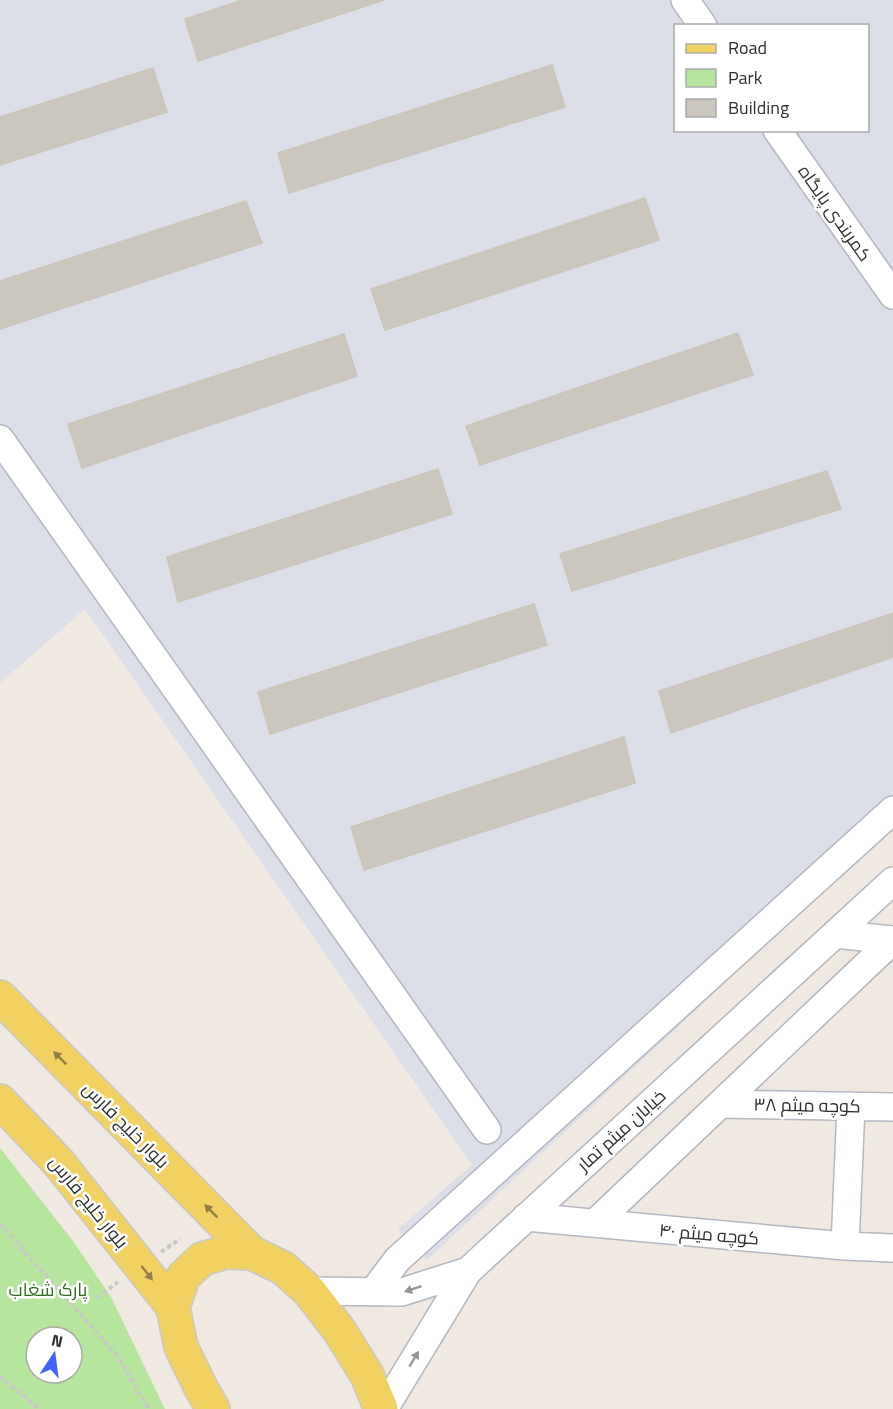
<svg xmlns="http://www.w3.org/2000/svg" width="893" height="1409" viewBox="0 0 893 1409" font-family="'Titillium Web',Cairo,sans-serif">
	<rect width="100%" height="100%" fill="#efe9e1"/>
	<path fill="#dcdee8" fill-rule="evenodd" d="M0,0H893V827L427,1260L398,1229L472,1165L85,609L0,683ZM676,26H868V130H676Z"/>
	<path fill="#b6e59e" fill-rule="evenodd" d="M0,1148L73,1241L111,1297L165,1409H0ZM36,1337H72V1373H36Z"/>
	<path fill="#cbc7bf" stroke="#cbc5ba" stroke-width="1.5" d="M242,0H384L198,61L185,19Z
		M552,65L565,107L289,193L278,153Z
		M153,68L167,112L0,165V117Z
		M645,198L659,240L385,330L371,289Z
		M246,201L262,243L0,329V281Z
		M738,333L753,375L480,465L466,426Z
		M344,334L357,376L82,468L68,424Z
		M438,469L452,514L178,602L167,557Z
		M827,471L841,509L572,591L560,554Z
		M534,604L547,645L270,734L258,692Z
		M893,613V657L671,733L659,691Z
		M624,737L635,783L364,870L351,827Z"/>
	<g fill="none" stroke-linecap="round" stroke-linejoin="round">
		<g stroke="#b4b7c1" stroke-width="30">
			<path id="minor" d="M685,0L703,26
				M777,130L893,295
				M0,439L487,1130
				M835,934L893,940
				M721,1104L893,1107
				M526,1217L845,1246L893,1248
				M595,1223L893,940
				M845,1246L851,1106
				M309,1291L402,1292L468,1271
				M373,1292L397,1260L893,810
				M384,1409L468,1271L893,881"/>
		</g>
		<g stroke="#c9c9c9" stroke-width="36">
			<path id="major" d="M0,997L252,1253
				M0,1101L59,1163L173,1307
				M213,1409L201,1388L181,1347L173,1307L183,1277L202,1259L226,1252L252,1253L283,1268L309,1291L339,1330L367,1375L381,1409"/>
		</g>
		<path stroke="#c9c9c9" stroke-width="4" stroke-dasharray="4.5 3" stroke-linecap="butt" d="M0,1224L116,1354L149,1409
			M161,1252L180,1239
			M97,1298L118,1282
			M0,1376L39,1409"/>
		<use href="#minor" stroke="#fff" stroke-width="27"/>
		<use href="#major" stroke="#f2d163" stroke-width="33"/>
	</g>
	<defs><path id="oneway-solid" d="M-6-.8H1V-3.2L6.5 0L1 3.2V.8H-6Z" transform="scale(1.5)"/></defs>
	<g fill="#908048">
		<use href="#oneway-solid" transform="translate(60 1058) rotate(-135)"/>
		<use href="#oneway-solid" transform="translate(211 1211) rotate(-135)"/>
		<use href="#oneway-solid" transform="translate(147 1273) rotate(52)"/>
	</g>
	<g fill="#969696">
		<use href="#oneway-solid" transform="translate(413 1289) rotate(162)"/>
		<use href="#oneway-solid" transform="translate(414 1359) rotate(-59)"/>
	</g>
	<g text-anchor="middle" dominant-baseline="central" stroke-width="5" stroke-linejoin="round" paint-order="stroke">
		<g font-size="18" fill="#2e2e2e" stroke="#fff">
			<text transform="translate(835 213) rotate(55)">کمربندی پایگاه</text>
			<text transform="translate(807 1105) rotate(1)">کوچه میثم ۳۸</text>
			<text transform="translate(126 1125) rotate(45)">بلوار خلیج‌ فارس</text>
			<text transform="translate(621 1130) rotate(-42)">خیابان میثم تمار</text>
			<text transform="translate(89 1202) rotate(51)">بلوار خلیج ‌فارس</text>
			<text transform="translate(709 1234) rotate(5)">کوچه میثم ۴۰</text>
		</g>
		<g font-size="18" fill="#2c6e1b" stroke="#fff">
			<text x="48" y="1289">پارک شغاب</text>
		</g>
	</g>
	<rect x="674" y="24" width="195" height="108" fill="#ffffff" stroke="#ababab" stroke-width="1.5"/>
	<rect x="686" y="44" width="30" height="9" fill="#f2d163" stroke="#ababab" stroke-width="1.5"/>
	<text x="728" y="54" font-size="18" fill="#2e2e2e">Road</text>
	<rect x="686" y="69" width="30" height="18" fill="#b6e59e" stroke="#ababab" stroke-width="1.5"/>
	<text x="728" y="84" font-size="18" fill="#2e2e2e">Park</text>
	<rect x="686" y="99" width="30" height="18" fill="#cbc7bf" stroke="#ababab" stroke-width="1.5"/>
	<text x="728" y="114" font-size="18" fill="#2e2e2e">Building</text>
	<g transform="translate(54 1355) rotate(13)"><circle r="28" fill="#ffffff" stroke="#ababab" stroke-width="1.5"/>
	<path d="M0-4.5L10 22L0 15L-10 22Z" fill="#4264fb"/>
	<text y="-9" font-size="16" font-weight="bold" text-anchor="middle" fill="#2e2e2e">N</text>
	</g>
</svg>
